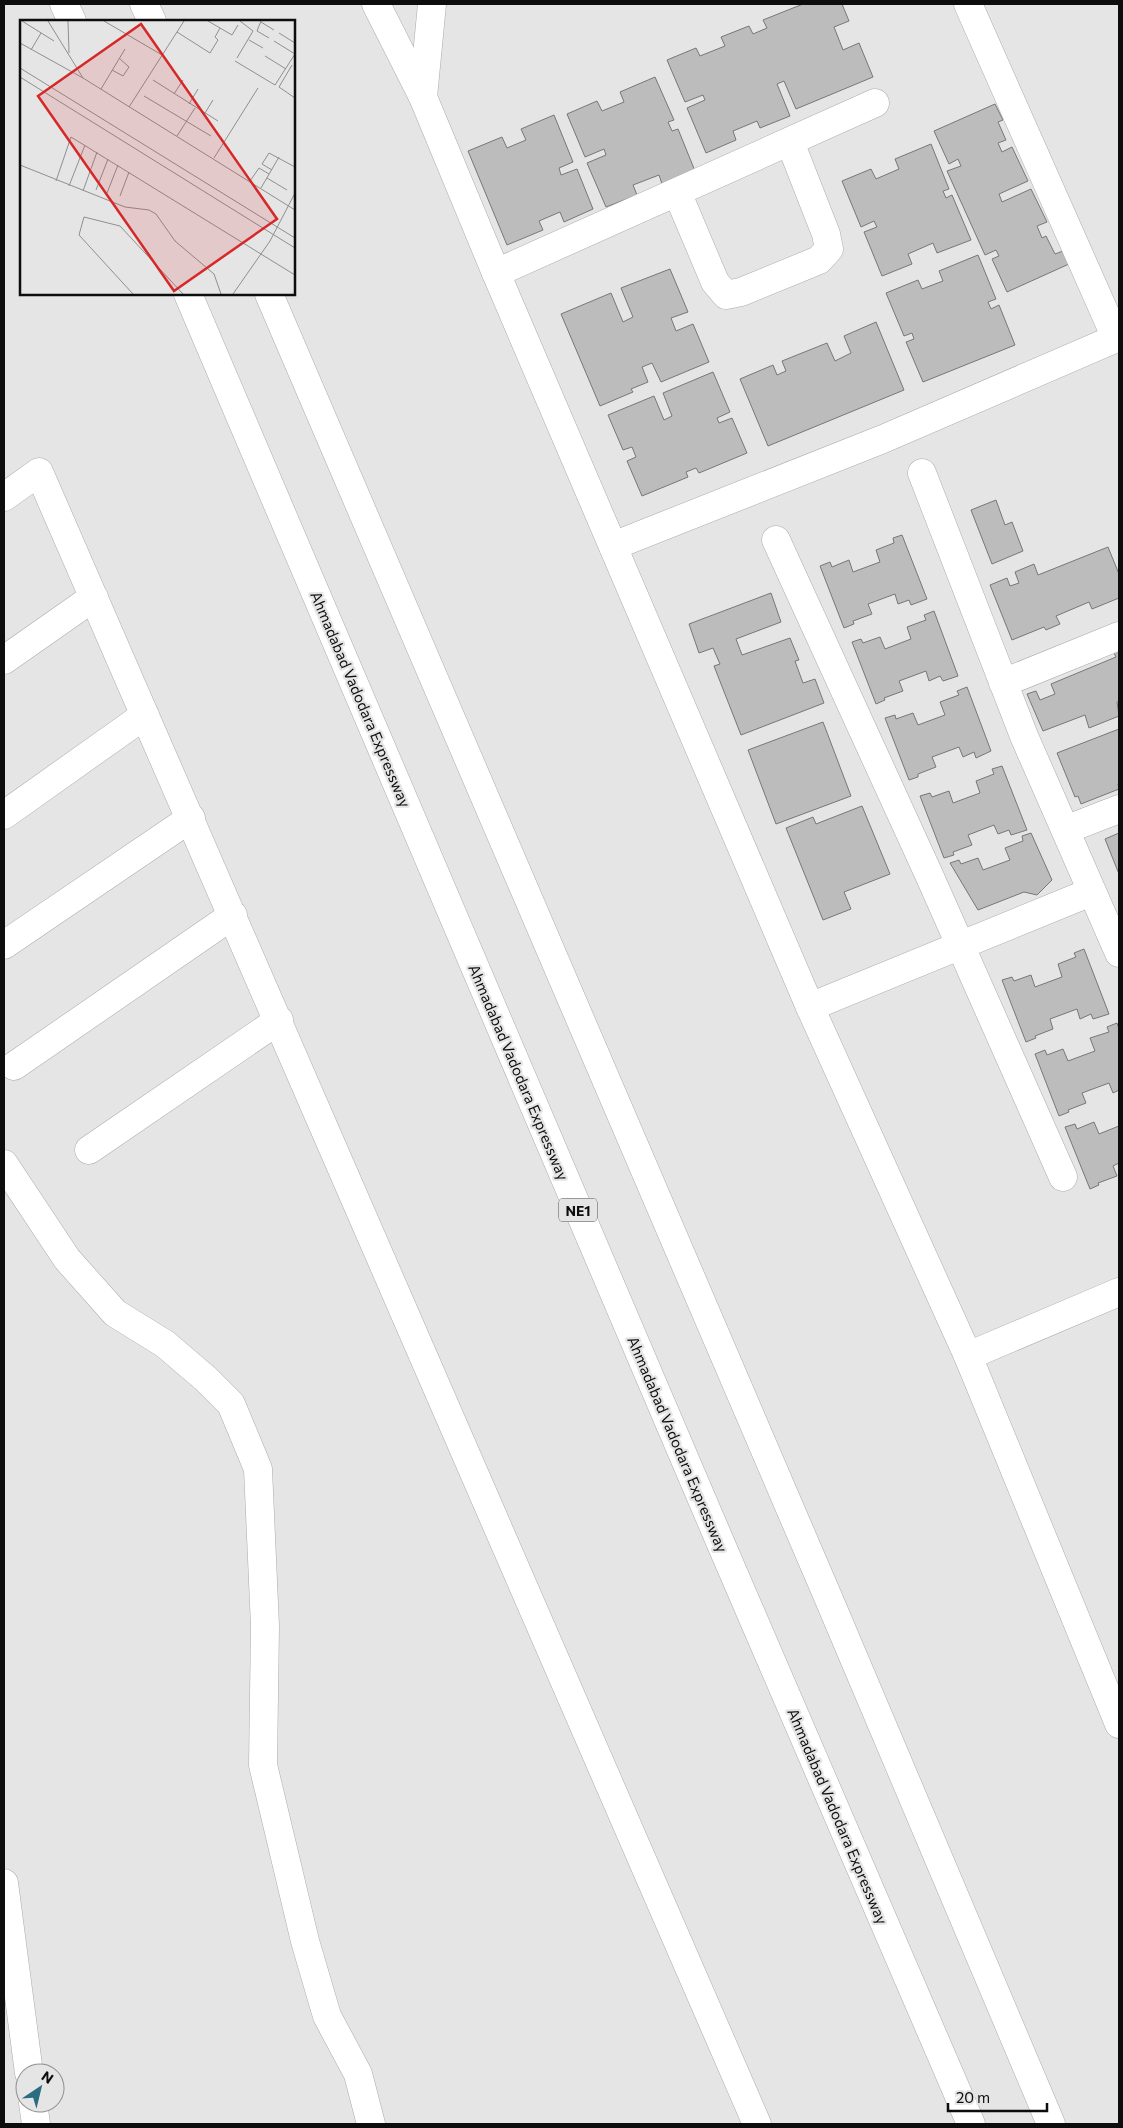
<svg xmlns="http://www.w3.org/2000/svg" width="1123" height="2128" viewBox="0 0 1123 2128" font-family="Commissioner,sans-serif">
	<rect width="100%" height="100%" fill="#e5e5e6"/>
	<path fill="#bdbcbd" stroke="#787777" d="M803,4H842L849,21L834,27L843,50L859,43L873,77L796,109L784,81L777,84L790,116L760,128L757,121L733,131L736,140L706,153L687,108L705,100L703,95L685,102L667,60L696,48L700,56L725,46L721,37L749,26L753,34L767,28L763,20Z
		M655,77L674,120L668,122L672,131L678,129L695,171L662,184L659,175L633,185L637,195L606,207L587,163L606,155L604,149L585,157L567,114L597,101L602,111L624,102L620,92Z
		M995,104L1003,120L998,122L1006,140L998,143L1002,152L1012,147L1028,181L999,194L1002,202L1031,189L1047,222L1037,226L1042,238L1046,236L1055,254L1063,251L1069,264L1007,292L992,259L999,256L996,250L985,255L947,171L961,166L958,159L949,164L934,131Z
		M554,115L573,162L559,168L561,175L577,169L593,209L564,222L560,212L539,221L543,230L507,245L468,151L502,137L507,148L526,140L521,129Z
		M931,144L949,189L943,191L946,198L952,195L971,240L937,253L933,243L908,254L912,264L882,276L864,232L877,227L874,221L861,227L842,181L871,169L876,179L899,169L895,159Z
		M978,255L996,299L988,302L991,309L999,305L1015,345L923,382L906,342L914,339L912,333L904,336L886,293L918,280L922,289L943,281L939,271Z
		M670,269L688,312L671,318L676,331L693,324L709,362L661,382L652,363L642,367L648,382L631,389L633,392L600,406L561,314L611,293L623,322L633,317L621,288Z
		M876,322L904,390L768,446L740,379L773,365L777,375L786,371L782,361L827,343L835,361L851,353L844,336Z
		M713,372L730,412L717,418L719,423L732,418L747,453L699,473L696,468L686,472L688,477L642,496L627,461L636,457L632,447L623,450L608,415L654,396L664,420L672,416L663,393Z
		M996,500L1005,525L1012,522L1023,551L992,564L971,510Z
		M902,535L927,599L911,605L909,600L898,604L895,594L868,604L872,614L853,621L854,624L844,628L820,566L830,562L832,567L849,560L853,572L880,562L876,550L894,543L893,538Z
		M1108,547L1119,574V598L1092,609L1089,602L1056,616L1060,624L1046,630L1044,627L1012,640L990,585L1007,578L1010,586L1019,583L1015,572L1034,564L1038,575Z
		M771,593L781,622L736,639L742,655L790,638L799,660L795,661L803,683L815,679L824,703L741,735L714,666L720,664L713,648L699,653L689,624Z
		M934,611L958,676L943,681L940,676L929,681L926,671L899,681L903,691L884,698L885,700L876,704L852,642L861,639L863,643L880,637L885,649L911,639L907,627L926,620L924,615Z
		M1119,648V701L1117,702L1119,716L1089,728L1085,715L1043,731L1027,694L1036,691L1040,700L1055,694L1051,684L1116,657L1113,651Z
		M967,687L991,751L976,758L974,752L963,757L959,747L932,757L936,767L918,774V777L909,780L885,718L895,715L896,719L913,713L918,725L945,715L940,702L959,695L957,691Z
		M823,722L851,796L776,824L748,750Z
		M1119,729V783L1118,784L1119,789L1081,804L1078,796L1075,797L1057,753Z
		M1002,766L1027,830L1011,835L1009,830L998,834L994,825L968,835L972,845L953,852L954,855L944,858L920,796L930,793L932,797L949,791L953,803L980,793L976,781L994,774L992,769Z
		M862,806L890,874L844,892L851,909L823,920L786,828L813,817L816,824Z
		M1031,833L1052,880L1037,895L1024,892L978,910L950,863L959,860L961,864L978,858L983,870L1010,860L1005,848L1023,841L1022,836Z
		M1119,833V874L1105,839Z
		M1084,949L1109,1014L1093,1019L1091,1014L1080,1019L1077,1009L1050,1019L1053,1029L1035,1036L1036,1038L1026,1042L1002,980L1012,977L1014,981L1031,975L1035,987L1062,977L1058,964L1076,957L1074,953Z
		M1117,1023L1119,1029V1090L1113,1093L1109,1083L1082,1093L1086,1103L1068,1110L1069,1112L1059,1116L1035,1054L1045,1050L1047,1055L1063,1049L1068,1061L1095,1051L1090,1038L1109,1032L1107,1027Z
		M1094,1122L1099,1134L1119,1126V1163L1113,1166L1117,1176L1098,1183L1099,1185L1090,1189L1065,1127L1075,1124L1077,1129Z"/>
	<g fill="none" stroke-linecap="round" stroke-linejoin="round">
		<g stroke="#acacad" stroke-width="29">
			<path id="minor" d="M968,4L1116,338
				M423,97L432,4
				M677,192L715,282L726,295L741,292L819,260L829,249L826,234L790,142
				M496,273L875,103
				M922,473L1024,736L1119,953
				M4,497L39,472L757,2124
				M776,540L930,877L1063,1177
				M613,546L883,439L1119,337
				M4,660L94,597
				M1003,683L1119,636
				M4,815L145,715
				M1065,830L1119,809
				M4,945L191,818
				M810,1007L1091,892
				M14,1066L233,915
				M89,1150L279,1020
				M968,1356L1119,1292
				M4,1883L29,2073
				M33,2103L36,2124"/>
		</g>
		<g stroke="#acacad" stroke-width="29">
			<path id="tertiary" d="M376,4L423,97L496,273L810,1007L968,1356L1119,1724
				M4,1164L67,1259L115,1313L165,1344L206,1379L231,1404L258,1469L265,1626L263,1765L305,1941L327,2016L358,2074L371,2124"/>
		</g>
		<g stroke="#acacad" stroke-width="29">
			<path id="motorway" d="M64,4L72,21
				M144,4L152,21
				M188,294L721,1544L971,2124
				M269,294L828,1597L1051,2124"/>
		</g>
		<use href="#minor" stroke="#fff" stroke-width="28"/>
		<use href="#tertiary" stroke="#fff" stroke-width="28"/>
		<use href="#motorway" stroke="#fff" stroke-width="28"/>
	</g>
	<g text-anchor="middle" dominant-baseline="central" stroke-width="4.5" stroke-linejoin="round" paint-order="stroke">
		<rect fill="#e5e5e6" stroke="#4e4e4f" stroke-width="1" x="559" y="1198.5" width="38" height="23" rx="4"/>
		<g font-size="14" font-weight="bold" fill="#0d0d0e">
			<text x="578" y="1210">NE1</text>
		</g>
		<g font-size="15" fill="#0d0d0e" stroke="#e5e5e6">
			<text transform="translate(361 699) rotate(67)">Ahmadabad Vadodara Expressway</text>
			<text transform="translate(519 1072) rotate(67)">Ahmadabad Vadodara Expressway</text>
			<text transform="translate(678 1444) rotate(67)">Ahmadabad Vadodara Expressway</text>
			<text transform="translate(838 1816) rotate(67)">Ahmadabad Vadodara Expressway</text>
		</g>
	</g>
	<g transform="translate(20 20)">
		<rect width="275" height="275" fill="#e5e5e6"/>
		<path fill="none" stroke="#8f8f90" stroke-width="1" d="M2,1L34,21M28,1L63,58M48,1L49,33M84,1L142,35M241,1L237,11L249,18M241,2L254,10M200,8L212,15L218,5M157,12L190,33L198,20L195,17L200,8L188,1M259,13L275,23M229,20L243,28M254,21L275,34M0,23L63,58L275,190M11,30L21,13M245,36L266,49M217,38L233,11L220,1M215,41L255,65L275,34M272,45L259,67L275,78M0,48L275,218M92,50L103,56L109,47L99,38M0,57L275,228M133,60L198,101M81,69L105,29M154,74L163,60M124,76L191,116M169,84L178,69M109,87L164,1M185,93L193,80M157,116L175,88M194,138L238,68M0,145L105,187L129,190L136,194L155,221L194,254L201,274M252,150L242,144L249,133L275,147M247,158L267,170M36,161L51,117L275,255M230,161L239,148L249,154M49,166L65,125M241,168L259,137M76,170L88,139M63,171L77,132M87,173L98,145M100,176L109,152M113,274L59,215L64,197L100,206L163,274M213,274L250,221L275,173"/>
		<path fill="#d62828" fill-opacity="0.15" stroke="#d62828" stroke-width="2.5" d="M121,4L257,199L154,271L18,76Z"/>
		<rect width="275" height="275" fill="none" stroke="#0d0d0e" stroke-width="2.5"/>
	</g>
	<rect width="1123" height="2128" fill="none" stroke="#0d0d0e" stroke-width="10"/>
	<g transform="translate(40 2088) rotate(35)"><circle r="24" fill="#e5e5e6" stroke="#8f8f90"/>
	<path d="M0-4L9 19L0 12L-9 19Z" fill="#2c6c80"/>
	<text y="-8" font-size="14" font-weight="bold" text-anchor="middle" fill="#0d0d0e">N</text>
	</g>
	<path d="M948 2103v8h99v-8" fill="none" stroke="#0d0d0e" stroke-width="2.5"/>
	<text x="956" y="2103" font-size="15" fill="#0d0d0e" stroke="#e5e5e6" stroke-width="4" paint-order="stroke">20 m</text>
</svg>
